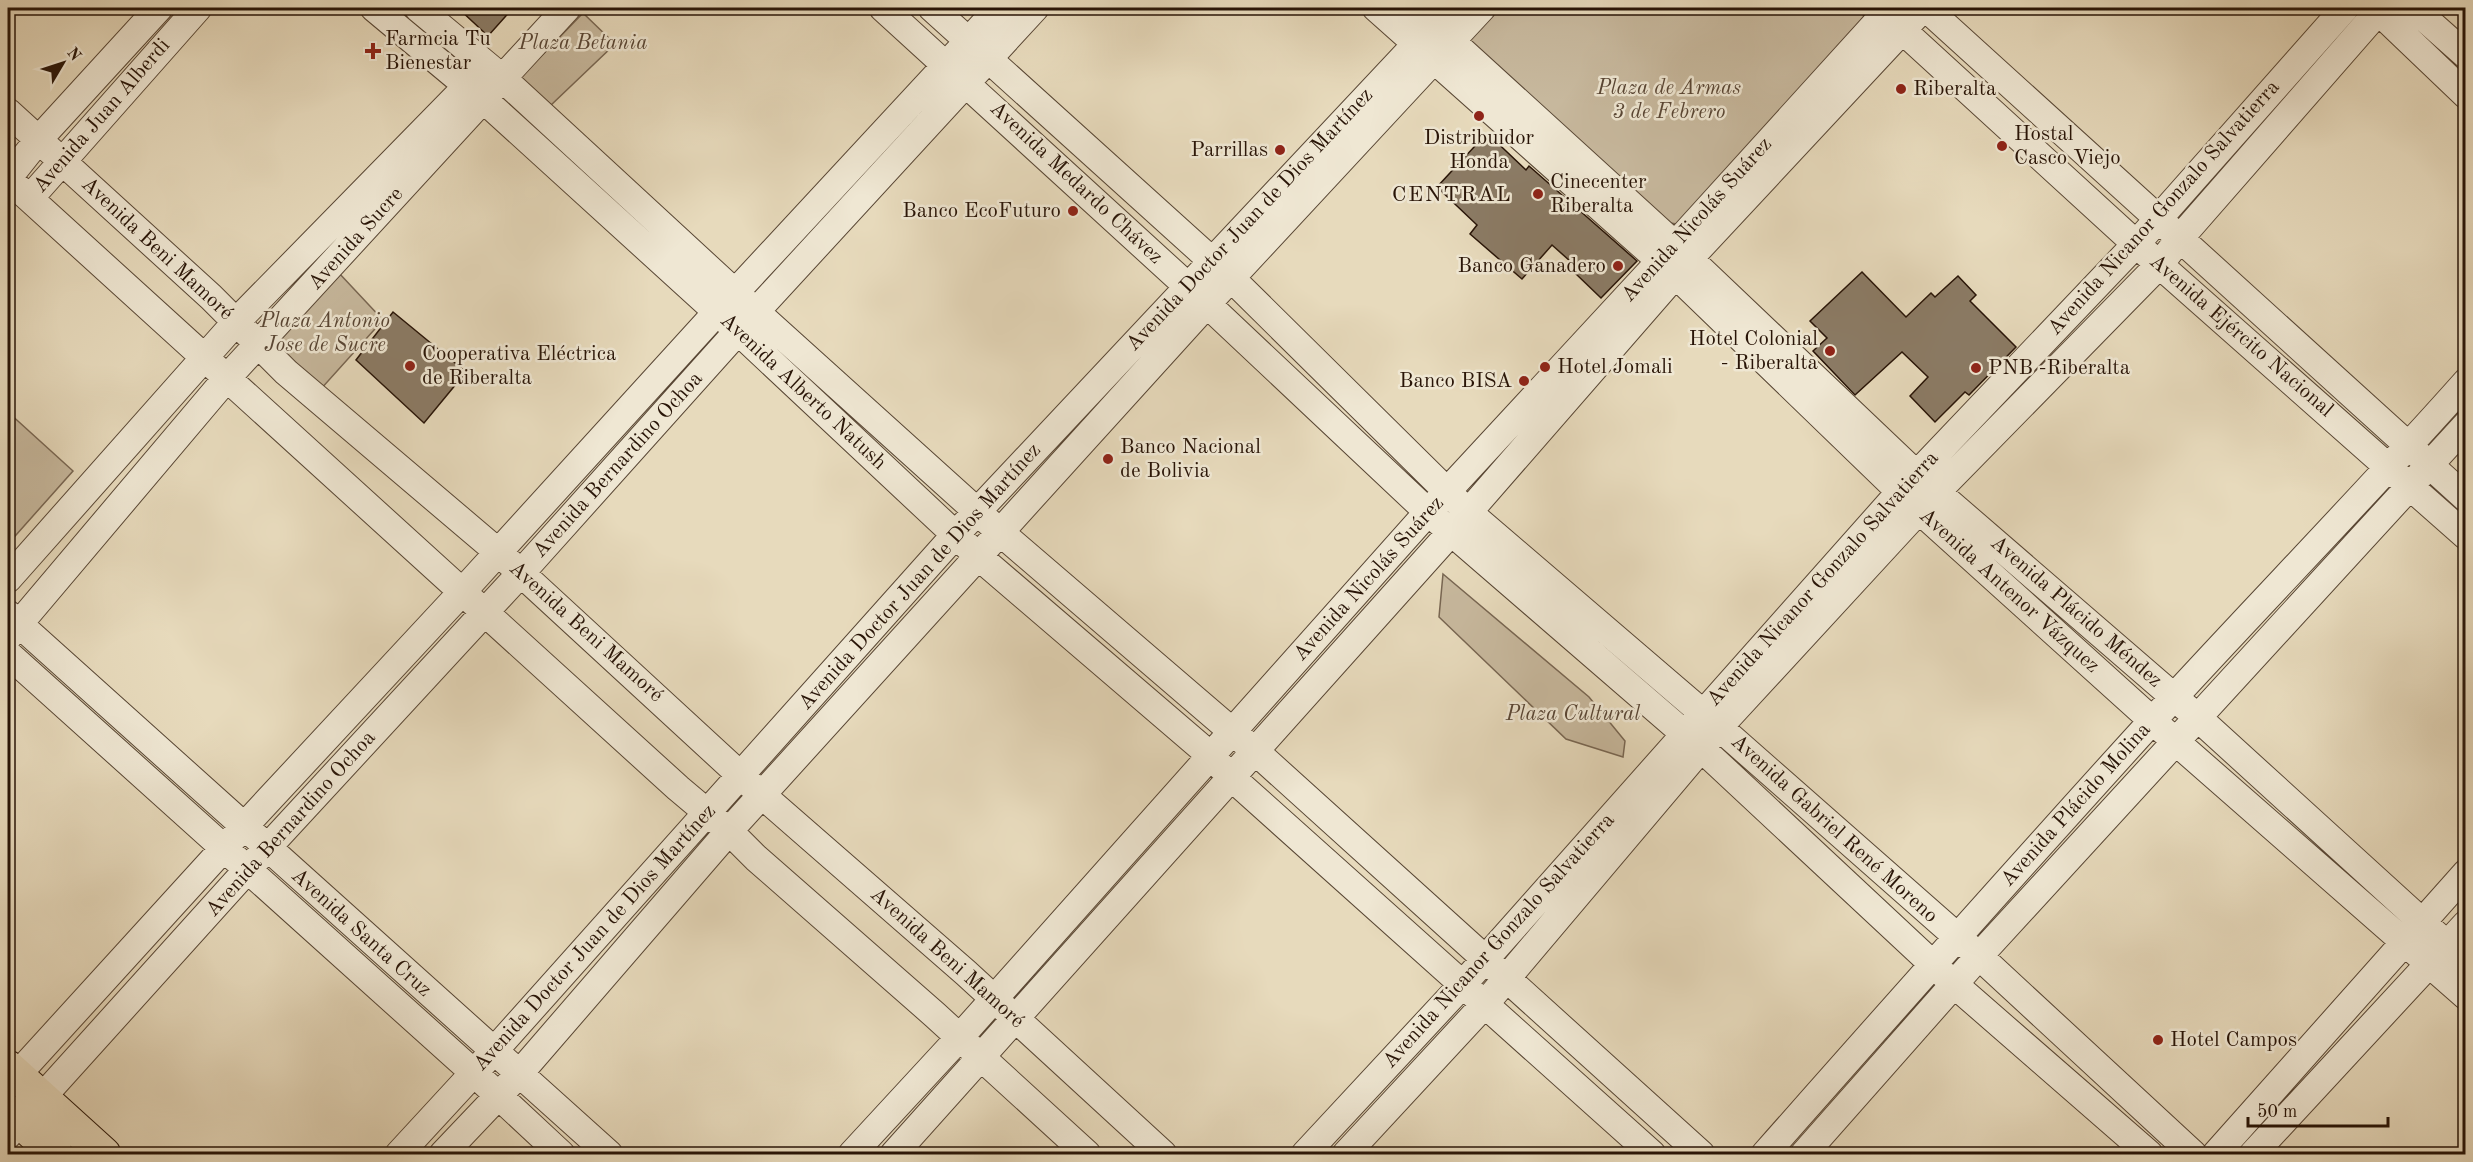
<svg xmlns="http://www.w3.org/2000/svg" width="2473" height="1162" viewBox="0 0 2473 1162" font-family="'Old Standard TT',serif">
	<rect width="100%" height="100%" fill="#e7dabc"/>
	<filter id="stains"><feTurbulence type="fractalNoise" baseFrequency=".00333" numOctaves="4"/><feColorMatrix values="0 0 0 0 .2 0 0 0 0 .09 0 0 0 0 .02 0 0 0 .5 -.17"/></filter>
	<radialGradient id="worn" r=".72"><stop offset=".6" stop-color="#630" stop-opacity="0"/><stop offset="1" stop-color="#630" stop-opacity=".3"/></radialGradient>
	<path fill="#c7b89d" stroke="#786652" stroke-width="1.5" d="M1495,8H1863L1864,22L1677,224L1670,223L1471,49L1469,34Z
		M583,13L615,44L550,106L519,79Z
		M338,272L383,320L320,390L270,343Z
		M8,412L73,471L8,544Z
		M1443,574L1589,697L1625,741L1623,757L1566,739L1439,617Z"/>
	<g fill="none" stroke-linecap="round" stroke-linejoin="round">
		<path stroke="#74634e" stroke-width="5" d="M2326,1154L2337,1153L2344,1154"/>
	</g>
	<path fill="#8b7b65" stroke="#281407" stroke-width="1.5" d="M458,8H513L488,36Z
		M1487,133L1526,170L1529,166L1637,261L1601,298L1575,273L1579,269L1552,245L1522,279L1470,234L1477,225L1437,187Z
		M1862,272L1906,317L1931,293L1935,297L1958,276L1976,295L1970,301L2016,347L1969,395L1965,392L1935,422L1910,396L1928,377L1902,352L1855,395L1813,351L1827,338L1810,321Z
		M393,312L466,372L424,423L356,360Z"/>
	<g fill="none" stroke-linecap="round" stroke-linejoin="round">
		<g stroke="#584634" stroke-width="29">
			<path id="minor" d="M374,8L483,99L738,331L979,557L1210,755L1231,777L1652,1154
				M418,8L501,77L756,312L1001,533L1255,751L1701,1154
				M883,8L1207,304L1428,512L1701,748L1955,985L2149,1154
				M932,8L1232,279L1467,511L1719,727L1979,956L2193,1154
				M1376,8L1676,275L1919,510L2175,741L2466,996
				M1415,8L1675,245L1916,474L2197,717L2466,962
				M1926,8L2466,498
				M2375,8L2466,95
				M2413,8L2466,55
				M1889,18L2136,244L2466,536
				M8,112L211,297L286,372L498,552L763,796L966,973L1163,1154
				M8,178L39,139L159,8
				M8,179L678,788L729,831L756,858L935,1015L1087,1154
				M30,198L198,8
				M8,579L236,322L479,74
				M8,614L609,1154
				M8,637L226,379L567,8
				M8,654L474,1073L561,1154
				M8,1085L223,849L462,592L717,312L999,8
				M8,1135L267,848L521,573L738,331L1035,8
				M399,1154L493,1052L956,534L1450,8
				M443,1154L519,1074L729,831L1207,304L1482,8
				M852,1154L960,1037L1428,512L1675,245L1890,8
				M894,1154L1452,531L1689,259L1923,8
				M1305,1154L1463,984L1900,492L2136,244L2345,8
				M1346,1154L1485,1004L1719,727L1919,510L2160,264L2180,238L2381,8
				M1765,1154C1893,1009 2022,864 2152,721C2256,607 2364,497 2466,382
				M1804,1154L1979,956L2466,425
				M2216,1154L2466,873
				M2253,1154L2466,924"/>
		</g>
		<g stroke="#281407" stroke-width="35">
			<path id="major" d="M8,1067L104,1154
				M8,1111L56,1154"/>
		</g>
		<use href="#minor" stroke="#efe7d3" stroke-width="27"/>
		<use href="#major" stroke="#e7dabc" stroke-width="33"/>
	</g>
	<g fill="#8f2418" stroke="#efe7d3" stroke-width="2">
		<path d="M370 42h6v6h6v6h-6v6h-6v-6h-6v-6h6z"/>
		<circle cx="1901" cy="89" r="6"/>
		<circle cx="1479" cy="116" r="6"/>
		<circle cx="2002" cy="146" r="6"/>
		<circle cx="1280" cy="150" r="6"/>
		<circle cx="1538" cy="194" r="6"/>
		<circle cx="1073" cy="211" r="6"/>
		<circle cx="1618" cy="266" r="6"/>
		<circle cx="1830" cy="351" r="6"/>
		<circle cx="410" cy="366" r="6"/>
		<circle cx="1545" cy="367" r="6"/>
		<circle cx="1976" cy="368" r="6"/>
		<circle cx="1524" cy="381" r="6"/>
		<circle cx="1108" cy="459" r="6"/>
		<circle cx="2158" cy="1040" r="6"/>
	</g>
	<g text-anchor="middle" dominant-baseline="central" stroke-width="5" stroke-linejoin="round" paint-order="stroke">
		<g font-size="21" fill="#281407" stroke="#efe7d3" text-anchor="start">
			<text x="385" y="39">Farmcia Tu<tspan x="385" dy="24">Bienestar</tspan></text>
			<text x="1913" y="89">Riberalta</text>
			<text x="2014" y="134">Hostal<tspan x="2014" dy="24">Casco Viejo</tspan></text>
			<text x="1479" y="138" text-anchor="middle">Distribuidor<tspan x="1479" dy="24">Honda</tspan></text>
			<text x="1268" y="150" text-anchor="end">Parrillas</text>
			<text x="1550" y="182">Cinecenter<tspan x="1550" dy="24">Riberalta</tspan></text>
			<text x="1061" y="211" text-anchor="end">Banco EcoFuturo</text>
			<text x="1606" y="266" text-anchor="end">Banco Ganadero</text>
			<text x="1818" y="339" text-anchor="end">Hotel Colonial<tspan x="1818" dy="24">- Riberalta</tspan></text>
			<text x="422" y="354">Cooperativa Eléctrica<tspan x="422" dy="24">de Riberalta</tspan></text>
			<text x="1557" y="367">Hotel Jomali</text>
			<text x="1988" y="368">PNB -Riberalta</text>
			<text x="1512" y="381" text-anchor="end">Banco BISA</text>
			<text x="1120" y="447">Banco Nacional<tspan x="1120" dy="24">de Bolivia</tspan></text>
			<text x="2170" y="1040">Hotel Campos</text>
		</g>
		<g font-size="21" font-style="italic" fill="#584534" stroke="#efe7d3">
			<text x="583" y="43">Plaza Betania</text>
			<text x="1669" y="88">Plaza de Armas<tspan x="1669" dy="24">3 de Febrero</tspan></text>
			<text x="325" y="321">Plaza Antonio<tspan x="325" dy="24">Jose de Sucre</tspan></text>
			<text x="1573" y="714">Plaza Cultural</text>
		</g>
		<g font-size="21" fill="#281407" stroke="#efe7d3">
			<text transform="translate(102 116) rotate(-49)">Avenida Juan Alberdi</text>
			<text transform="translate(1076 183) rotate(43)">Avenida Medardo Chávez</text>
			<text transform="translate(2164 208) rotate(-48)">Avenida Nicanor Gonzalo Salvatierra</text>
			<text transform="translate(1250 220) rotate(-47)">Avenida Doctor Juan de Dios Martínez</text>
			<text transform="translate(1697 220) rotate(-48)">Avenida Nicolás Suárez</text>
			<text transform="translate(356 239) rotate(-48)">Avenida Sucre</text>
			<text transform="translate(157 249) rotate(43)">Avenida Beni Mamoré</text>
			<text transform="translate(2241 336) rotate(41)">Avenida Ejército Nacional</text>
			<text transform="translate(803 392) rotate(43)">Avenida Alberto Natush</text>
			<text transform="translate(618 465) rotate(-48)">Avenida Bernardino Ochoa</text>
			<text transform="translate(920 577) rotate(-48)">Avenida Doctor Juan de Dios Martínez</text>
			<text transform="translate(1369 579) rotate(-48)">Avenida Nicolás Suárez</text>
			<text transform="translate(1823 579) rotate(-48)">Avenida Nicanor Gonzalo Salvatierra</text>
			<text transform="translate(2009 591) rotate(42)">Avenida Antenor Vázquez</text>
			<text transform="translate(2076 612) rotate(41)">Avenida Plácido Méndez</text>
			<text transform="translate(586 632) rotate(42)">Avenida Beni Mamoré</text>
			<text transform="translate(2076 805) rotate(-48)">Avenida Plácido Molina</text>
			<text transform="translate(291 824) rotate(-48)">Avenida Bernardino Ochoa</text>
			<text transform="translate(1834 829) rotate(42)">Avenida Gabriel René Moreno</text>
			<text transform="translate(361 933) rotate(42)">Avenida Santa Cruz</text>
			<text transform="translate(595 938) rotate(-48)">Avenida Doctor Juan de Dios Martínez</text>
			<text transform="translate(1499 941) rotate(-48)">Avenida Nicanor Gonzalo Salvatierra</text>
			<text transform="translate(947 958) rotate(42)">Avenida Beni Mamoré</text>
		</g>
		<g font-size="22" letter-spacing="1.5" fill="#281407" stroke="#efe7d3">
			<text x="1452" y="195">CENTRAL</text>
		</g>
	</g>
	<rect width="2473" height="1162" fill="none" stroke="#e7dabc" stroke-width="30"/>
	<rect x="9" y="9" width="2455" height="1144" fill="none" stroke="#281407" stroke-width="3"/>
	<rect x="15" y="15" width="2443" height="1132" fill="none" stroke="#281407" stroke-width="1.5"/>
	<g transform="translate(63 63) rotate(51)" stroke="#efe7d3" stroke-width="4.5" paint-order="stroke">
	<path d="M0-4.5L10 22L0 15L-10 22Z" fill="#281407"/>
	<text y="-9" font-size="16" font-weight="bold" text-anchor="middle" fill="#281407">N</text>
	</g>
	<path d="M2248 1117v9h140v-9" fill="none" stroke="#281407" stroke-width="3"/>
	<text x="2257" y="1117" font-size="18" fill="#281407" stroke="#efe7d3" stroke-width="4.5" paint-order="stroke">50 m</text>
	<rect width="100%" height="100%" filter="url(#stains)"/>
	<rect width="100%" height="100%" fill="url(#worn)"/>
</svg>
